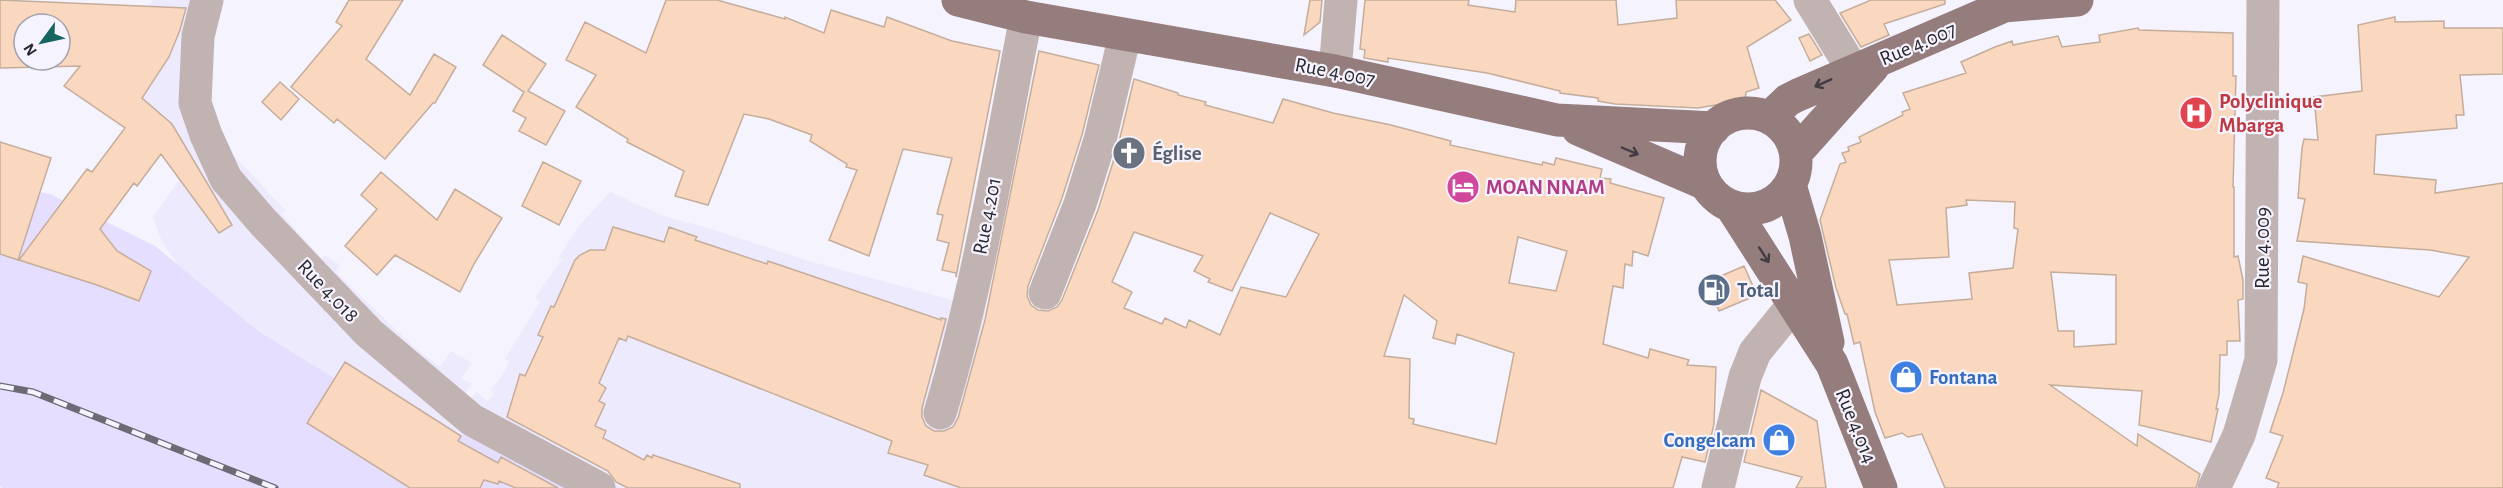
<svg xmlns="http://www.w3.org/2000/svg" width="2503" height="488" viewBox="0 0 2503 488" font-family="'Alegreya Sans',sans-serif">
	<rect width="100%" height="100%" fill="#f5f3fe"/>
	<path fill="#eeeafe" d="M152,0H221L205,90L227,148L286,211L281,213L321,258L325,255L340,265L336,272L413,346L440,367L451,351L472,363L461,379L472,383L464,395L470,400L476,392L488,401L494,394L490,390L501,377L509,362L505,358L540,302L535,298L562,259L559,257L577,228L610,192L664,216L718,231L809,261L978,307L1154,384L1145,488H465L209,309L162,242L153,217L186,170L139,92L148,10Z"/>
	<path fill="#e6deff" d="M0,185L50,194L155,246L261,333L385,409L619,488H2L0,486Z"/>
	<path fill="#f9d8bf" stroke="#c5ad9b" stroke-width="1.5" fill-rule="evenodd" d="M0,0L186,8L180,30L169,57L142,98L172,124L232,225L219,233L161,154L137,186L134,183L100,229L117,251L151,271L139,301L97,285L19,260L87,169L92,172L125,128L64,86L80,66L0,68ZM24,24H60V60H24Z
		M349,0H403L366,59L410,95L434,54L456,67L435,103H433L385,159L337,119L334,123L291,87L342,26L336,22Z
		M666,0H717L785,19V17L824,33L831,10L884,27L887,17L952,41L1000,51L956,277V273L942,270L949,243L937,240L943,215L937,214L952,158L903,149L869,256L829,240L857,170L846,167L847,164L810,141L812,135L769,119L744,114L708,205L675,196L684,171L627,142L628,139L576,107L596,75L566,60L585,22L646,53Z
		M1310,0H1322L1320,22L1304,35Z
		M1365,0H1469L1468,5L1515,12L1516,0H1616L1618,25L1677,18L1676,0H1775L1791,20L1747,47L1759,88L1746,92L1745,100L1698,108L1615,104L1598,101V98L1560,93V91L1487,73L1388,58V62L1364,58L1365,50L1360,49Z
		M1871,0H1945V4L1884,24L1889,35L1861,47L1840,13Z
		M2395,17V22L2444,21V28H2503V74L2460,75L2464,115H2456L2457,128L2376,135L2374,174L2436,180L2435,193L2503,183V488H2277L2279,483L2266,478L2283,436L2270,432L2283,393L2304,309L2307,284L2298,282L2303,256L2439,297L2469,257L2430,250L2297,241L2305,199L2298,198L2302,148L2304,139L2318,140L2314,97L2362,91L2358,25Z
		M2138,28L2139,30L2233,33V76H2236L2233,187H2234V257L2238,256L2243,280V299L2238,300L2240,341H2227V355H2220L2219,394L2216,409H2218L2211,442L2139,425L2142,391L2050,385L2137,446L2138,434L2200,474L2196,488H1945L1922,434L1908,437L1902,433L1885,438L1875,412L1860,342L1854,344L1847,314H1845L1836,288L1820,220L1840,164L1846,162L1842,153L1849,151L1848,147L1861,142L1859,137L1903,115L1902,112L1910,109L1903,93L1966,73L1961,62L1995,47L2012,41L2013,45L2058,36L2062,47L2100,42L2099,35ZM1966,200L2015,202L2014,228L2018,229L2013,268L1969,273L1972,299L1897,305L1889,260L1949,257L1946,208L1967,205ZM2051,272L2116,275V344L2074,347V331H2058Z
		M1809,34L1822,55L1810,61L1799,38Z
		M502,35L546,64L528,91L565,111L546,145L519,131L526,118L513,111L524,92L483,65Z
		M1039,51L1099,65L1082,135L1062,198L1028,286L1027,296L1031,305L1038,310L1048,311L1057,307L1062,300L1098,210L1118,146L1134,79L1178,93V95L1206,102L1205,105L1273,123L1283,99L1333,113L1391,125L1451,141L1450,145L1542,165L1543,162L1554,165L1556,158L1602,169L1600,178L1611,179L1610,183L1664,198L1648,256L1633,251L1632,266L1625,264L1623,288L1613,286L1603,344L1648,358L1650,349L1689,360L1687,365L1716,367L1714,424L1705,462L1682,457L1673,488H961L924,475L928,465L888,453L892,441L628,336L626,341L619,338L599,383L606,388L599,401L605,404L595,426L606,431L603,438L644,460L647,455L652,458L653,455L740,484V488H628L616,482L608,471L507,417L520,374L525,376L543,337L538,335L551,306L554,307L575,260L580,255L590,250H605L613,227L664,242L669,227L697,237L695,240L767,264L768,261L941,320V318L946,319L922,408V417L926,426L934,431H944L953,427L958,418L985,320ZM1270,213L1319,234L1286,297L1241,287L1220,335L1189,320L1186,328L1165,318L1162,324L1124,308L1132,292L1112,282L1134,232L1203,256L1194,271L1210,279L1208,282L1232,291ZM1518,237L1567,251L1556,291L1509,283ZM1404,295L1437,321L1433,338L1455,344L1457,334L1514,353L1496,444L1413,424L1414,419L1409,418L1410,359L1384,356Z
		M280,82L299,99L281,120L262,102Z
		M0,142L51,158L18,260L0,254Z
		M543,162L581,181L559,225L522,206Z
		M381,172L437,220L455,189L502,218L474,264L460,292L395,255L377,275L345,246L377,209L361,195Z
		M1744,266L1757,295L1719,311L1707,282Z
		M345,362L461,436L458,441L498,463L501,457L558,488H516L499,481L498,484L484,480L480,488H410L307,423Z
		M1761,390L1817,421L1826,488H1796L1802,477L1744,462Z"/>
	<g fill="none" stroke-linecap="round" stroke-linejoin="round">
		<path stroke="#c2b3b3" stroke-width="33" d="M207,0L198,36L195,103L206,135L226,179L263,222L369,333L472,420L599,488
			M1810,0L1853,70
			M1335,71L1341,0
			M1045,293L1080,204L1100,140L1125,35
			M940,413C979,284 1000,150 1026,17
			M1718,488L1745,377L1755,352L1795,303
			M2214,488L2239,435L2261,360L2263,0"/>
		<path stroke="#957c7d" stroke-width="33" d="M958,0L1026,17L1335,71L1557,120L1714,128
			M1700 161a48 48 0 1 1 96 0a48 48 0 1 1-96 0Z
			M1769,118L1788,100L1798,95L2004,6L2077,0
			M1578,129L1706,184
			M1796,153L1873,67
			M1790,185L1805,236L1828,342
			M1731,206L1832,364L1881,488"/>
		<g stroke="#6d6a75" stroke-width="7">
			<path id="rail" d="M0,386L33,392L275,488"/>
		</g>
		<use href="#rail" stroke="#f5f3fe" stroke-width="4.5" stroke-dasharray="14" stroke-linecap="butt"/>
	</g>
	<defs><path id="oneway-shaft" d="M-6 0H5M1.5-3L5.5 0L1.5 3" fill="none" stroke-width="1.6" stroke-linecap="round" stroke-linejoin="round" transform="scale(1.5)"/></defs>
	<g stroke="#443c43">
		<use href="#oneway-shaft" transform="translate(1823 83) rotate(156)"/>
		<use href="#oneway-shaft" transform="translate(1630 151) rotate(23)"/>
		<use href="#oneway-shaft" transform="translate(1764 255) rotate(57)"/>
	</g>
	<defs>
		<g id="hospital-disc" transform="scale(1.725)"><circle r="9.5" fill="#e0444e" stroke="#f5f3fe"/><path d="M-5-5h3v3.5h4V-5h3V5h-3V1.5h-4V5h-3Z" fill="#fff"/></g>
		<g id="church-disc" transform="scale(1.725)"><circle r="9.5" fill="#6b7280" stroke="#f5f3fe"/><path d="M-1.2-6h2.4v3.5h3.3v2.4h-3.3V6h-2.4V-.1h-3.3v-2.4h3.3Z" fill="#fff"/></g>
		<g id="hotel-disc" transform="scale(1.725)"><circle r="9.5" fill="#d1479c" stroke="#f5f3fe"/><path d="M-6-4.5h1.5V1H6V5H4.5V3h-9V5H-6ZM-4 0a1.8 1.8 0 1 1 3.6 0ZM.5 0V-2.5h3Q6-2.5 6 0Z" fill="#fff"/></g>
		<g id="fuel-disc" transform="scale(1.725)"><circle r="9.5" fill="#5c6f8a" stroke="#f5f3fe"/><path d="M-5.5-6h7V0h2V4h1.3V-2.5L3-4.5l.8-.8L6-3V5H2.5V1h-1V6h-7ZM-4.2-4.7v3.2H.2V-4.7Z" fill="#fff"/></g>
		<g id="shop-disc" transform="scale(1.725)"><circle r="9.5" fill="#3f7fe0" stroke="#f5f3fe"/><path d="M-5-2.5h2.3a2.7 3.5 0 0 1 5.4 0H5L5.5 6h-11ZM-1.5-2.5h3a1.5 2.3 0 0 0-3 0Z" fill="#fff"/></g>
	</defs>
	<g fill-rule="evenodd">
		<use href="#hospital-disc" x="2196" y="113"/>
		<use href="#church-disc" x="1129" y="153"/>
		<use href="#hotel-disc" x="1463" y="187"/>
		<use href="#fuel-disc" x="1714" y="290"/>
		<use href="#shop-disc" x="1906" y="377"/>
		<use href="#shop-disc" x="1779" y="440"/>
	</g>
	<g text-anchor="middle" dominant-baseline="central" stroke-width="4.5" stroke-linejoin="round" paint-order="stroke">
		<g font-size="21" fill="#292630" stroke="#f5f3fe">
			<text transform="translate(1918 44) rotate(-23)">Rue 4.007</text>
			<text transform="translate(1335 72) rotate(11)">Rue 4.007</text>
			<text transform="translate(987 216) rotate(-79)">Rue 4.201</text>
			<text transform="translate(2262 248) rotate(-90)">Rue 4.009</text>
			<text transform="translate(328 291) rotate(46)">Rue 4.018</text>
			<text transform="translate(1856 426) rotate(68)">Rue 4.014</text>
		</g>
		<g font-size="21" font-weight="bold" fill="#be3a42" stroke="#f5f3fe" text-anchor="start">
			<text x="2219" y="101">Polyclinique<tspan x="2219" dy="24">Mbarga</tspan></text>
		</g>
		<g font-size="21" font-weight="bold" fill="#5b616d" stroke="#f5f3fe" text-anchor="start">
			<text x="1152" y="153">Église</text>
		</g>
		<g font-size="21" font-weight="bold" fill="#b23c85" stroke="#f5f3fe" text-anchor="start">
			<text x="1486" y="187">MOAN NNAM</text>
		</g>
		<g font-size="21" font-weight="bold" fill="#4e5e75" stroke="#f5f3fe" text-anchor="start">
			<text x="1737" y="290">Total</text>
		</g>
		<g font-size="21" font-weight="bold" fill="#366cbe" stroke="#f5f3fe" text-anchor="start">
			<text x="1929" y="377">Fontana</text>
			<text x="1756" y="440" text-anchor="end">Congelcam</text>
		</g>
	</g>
	<g transform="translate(42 42) rotate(237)"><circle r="28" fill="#f5f3fe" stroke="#a3a1ac" stroke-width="1.5"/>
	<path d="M0-4.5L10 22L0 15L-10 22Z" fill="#176561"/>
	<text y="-9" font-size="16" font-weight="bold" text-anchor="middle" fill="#292630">N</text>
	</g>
</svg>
